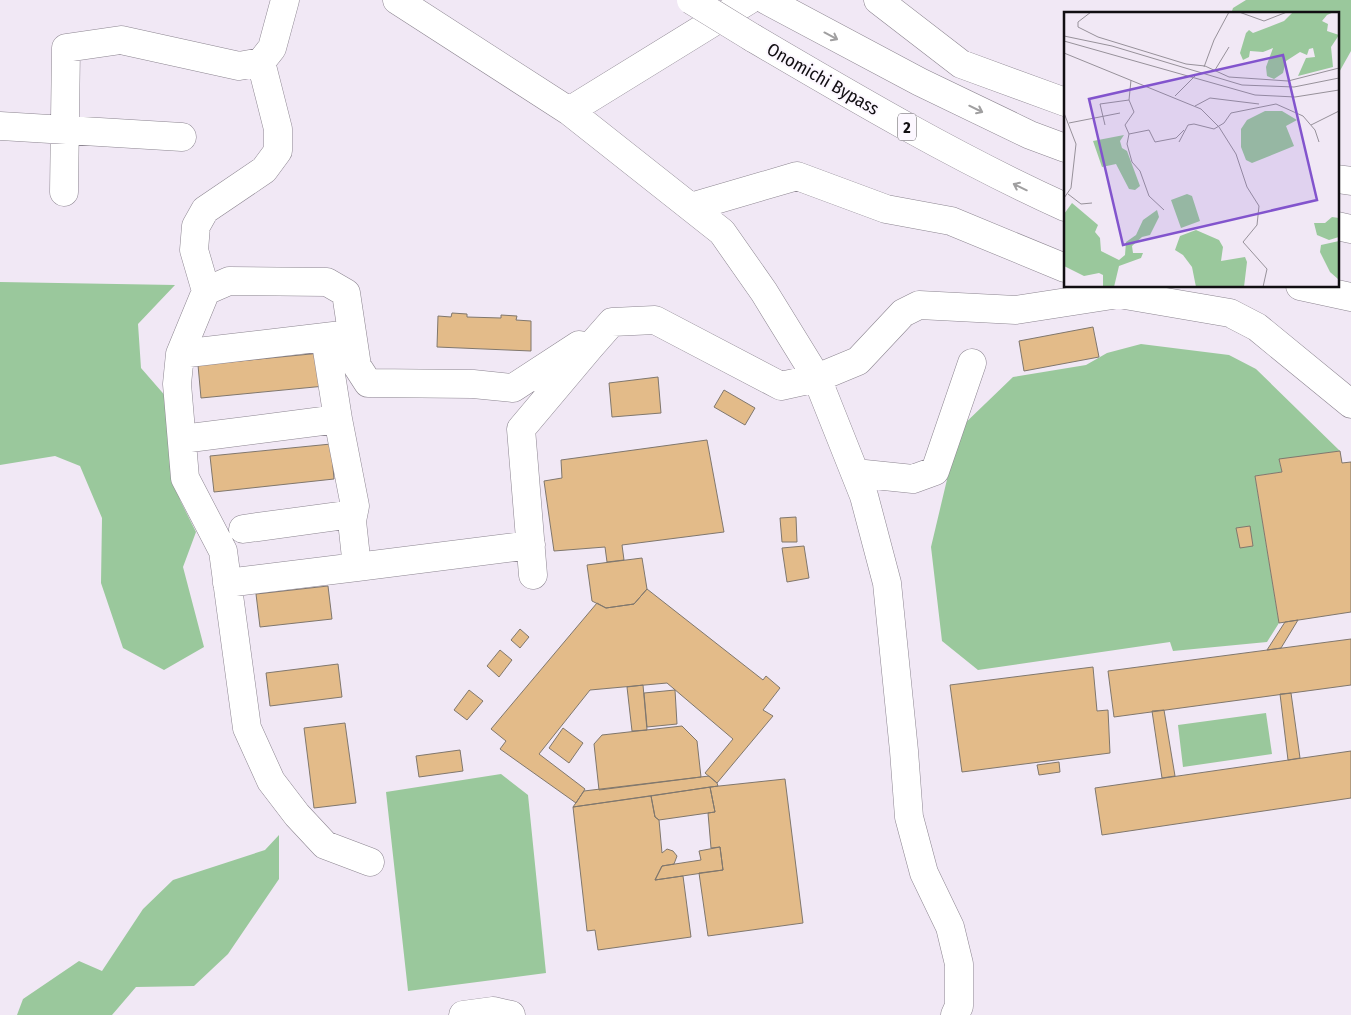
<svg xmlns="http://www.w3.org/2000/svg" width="1351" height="1015" viewBox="0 0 1351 1015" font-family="'Fira Sans Condensed',sans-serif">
	<rect width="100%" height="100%" fill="#f1e8f5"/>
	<path fill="#9ac89c" d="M1246,0H1351V51L1337,76V14H1231L1233,8Z
		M0,282L175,285L138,324L141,368L168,399L180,500L196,532L183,567L204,647L164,670L123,648L101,583L102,518L80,466L55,456L0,465Z
		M1141,344L1229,355L1256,369L1340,451L1279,460L1282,472L1255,476L1279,623L1267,642L1173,651L1170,642L978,670L942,641L931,547L959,429L1013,377L1086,365L1107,353Z
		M1266,713L1272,754L1183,767L1178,725Z
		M501,774L528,795L546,973L408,991L386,792Z
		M279,835V879L228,954L194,986L136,987L112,1015H17L23,999L79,961L102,971L143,909L173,880L265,850Z"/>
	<path fill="#e3bb89" stroke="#80776d" d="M452,313L467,314V317L501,318V315L517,316L516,320L531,321V351L437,347L438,316L451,317Z
		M1093,327L1099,357L1024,371L1019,341Z
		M321,353L325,386L201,398L198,365Z
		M658,377L661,413L612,417L609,383Z
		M724,390L755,408L745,425L714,407Z
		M707,440L724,532L622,545L624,560L607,562L605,547L554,551L544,481L562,478L561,460Z
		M331,444L334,479L214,492L210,456Z
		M1340,451L1342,463L1351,462V612L1279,623L1255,476L1282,472L1279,459Z
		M796,517L797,542H782L780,518Z
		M1250,526L1253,546L1240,548L1236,528Z
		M804,546L809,578L787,582L782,548Z
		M642,558L647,589L634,604L606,608L592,601L587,565Z
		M328,586L332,619L260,627L256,594Z
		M647,589L763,680L766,676L780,688L763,710L773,716L717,783L705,773L733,739L667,683L590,690L539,754L585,789L576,803L500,749L506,741L491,729L597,603L606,608L634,604Z
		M1298,620L1281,648L1267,650L1285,622Z
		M520,629L529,637L520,648L511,640Z
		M1351,639V685L1114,717L1108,671Z
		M500,650L512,660L499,677L487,666Z
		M338,664L342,697L270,706L266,673Z
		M1093,667L1097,711L1108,710L1110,753L962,772L950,685Z
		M643,685L647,730L632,731L627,687Z
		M469,690L483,701L467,720L454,710Z
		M675,690L677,724L647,727L644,693Z
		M1291,693L1300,758L1288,760L1280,694Z
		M1164,710L1175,776L1162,778L1152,711Z
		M345,723L356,803L314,808L304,728Z
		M682,726L697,741L701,777L599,790L594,744L602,735Z
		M563,728L583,743L569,763L549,748Z
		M460,750L463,771L419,777L416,756Z
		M1351,751V798L1102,835L1095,788Z
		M1059,762L1060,772L1039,775L1037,765Z
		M709,776L717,783L718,786L573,807L584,791Z
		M785,779L803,923L708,936L699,873L723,870L720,847L711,848L708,813L715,812L710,787Z
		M710,787L715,812L659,820L655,817L651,796Z
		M651,796L655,817L659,820L662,853L667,849L673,851L677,856L674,864L662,866L655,880L683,876L691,937L598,950L595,930L587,931L573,807Z
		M720,847L723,870L655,880L662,866L701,860L699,851Z"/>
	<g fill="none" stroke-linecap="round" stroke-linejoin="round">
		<g stroke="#8c8590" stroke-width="29">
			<path id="minor" d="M397,0L569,111L722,232L764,292L817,378L864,496L887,583L904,751L909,817L924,873L950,927L959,964V1006L955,1015
				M878,0L961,64L1065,102
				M569,111L749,0
				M0,126L182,137
				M1337,179L1351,181
				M64,192L66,48L121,40L239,66L261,62L272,48L285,0
				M691,207L797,176L886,209L951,221L1065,268
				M206,291L194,250L196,226L205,210L264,170L278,151V129L261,62
				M180,354L342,335
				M182,439L338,419
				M855,473L913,479L935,471L972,363
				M243,529L353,514
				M357,567L531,545
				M533,575L521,429L590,347L612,322L655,320L781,386L817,378L858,361L903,313L919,305L1016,310L1119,294L1230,313L1257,327L1351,404
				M227,583L357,567L352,521L355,506L338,419L325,337
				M370,862L325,845L297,815L271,781L247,728L223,551L185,478L177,384L180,354L206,291L229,281L327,282L346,293L357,366L368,383L473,384L513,388L579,345L590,347
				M463,1015L493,1011L511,1015"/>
		</g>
		<g stroke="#8c8590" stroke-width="29">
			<path id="highway" d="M766,0L920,82L1030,135L1065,148
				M753,38C855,98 957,158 1065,207
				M1337,226L1351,229
				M1300,286L1351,297"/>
		</g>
		<use href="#minor" stroke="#fff" stroke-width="28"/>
		<use href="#highway" stroke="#fff" stroke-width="28"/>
		<g stroke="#8c8590" stroke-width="29" stroke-linecap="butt">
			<path id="highway-bridge" d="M691,0L753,38"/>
		</g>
		<use href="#highway-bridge" stroke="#fff" stroke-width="28"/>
	</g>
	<defs><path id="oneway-shaft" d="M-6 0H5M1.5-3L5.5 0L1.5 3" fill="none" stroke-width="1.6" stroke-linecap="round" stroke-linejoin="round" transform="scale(1.25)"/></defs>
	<g stroke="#a09fa0">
		<use href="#oneway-shaft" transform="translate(831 36) rotate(28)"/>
		<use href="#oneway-shaft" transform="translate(976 109) rotate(26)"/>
		<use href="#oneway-shaft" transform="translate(1020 187) rotate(-154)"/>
	</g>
	<g text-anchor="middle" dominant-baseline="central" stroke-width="4" stroke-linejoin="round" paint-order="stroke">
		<rect fill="#fcf7ff" stroke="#585459" stroke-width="1" x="898" y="113.5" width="18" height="27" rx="4"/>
		<g font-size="16" font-weight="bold" fill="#110e12">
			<text x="907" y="127">2</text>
		</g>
		<g font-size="18" fill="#110e12" stroke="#fcf7ff">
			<text transform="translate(823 79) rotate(30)">Onomichi Bypass</text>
		</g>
	</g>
	<g transform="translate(1064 12)">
		<rect width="275" height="275" fill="#f1e8f5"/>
		<path d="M229,0H270L263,3L258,9L264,12L263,19L275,23L267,35L269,55L234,64L242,46L251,45L249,36L245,37L243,43L236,40L222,49L219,61L210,67L203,64L202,55L209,36L199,40L186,39L185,45L179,48L176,41L182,21L185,18L189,21L220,9ZM201,99H218L233,108L222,114L230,134L188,151L182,148L177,135V117L183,108ZM60,123L56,129L58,136L63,139L76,174L71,178L65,177L52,152L38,155L29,129ZM123,182L128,184L136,209L117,216L107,188ZM8,191L34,213L31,220L36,226L37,239L55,248L61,243L62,230L72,223L79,208L93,198L95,205L86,223L78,225L68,234L69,241H79L77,246L55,254L50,275H39V263L35,261L20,264L0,254V202ZM268,205L275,206V225L265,228L253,223L250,211H261ZM132,218L155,228L159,235L157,249L181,245L183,250L180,275H132L128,255L119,243L111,238L116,224ZM275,229L274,252L275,256L274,275V267L266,260L256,240L257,233Z" fill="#9ac89c"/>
		<path fill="none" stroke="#97919a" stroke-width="1" d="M27,0L14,10V15L34,25L122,52L141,54L165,65L224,69L275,56M175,0L200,9L223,0M0,24L48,34L178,73L230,75L275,66M0,29L191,83L231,85L275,78M0,41L137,97L155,115L172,142L183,175L195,194L193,213L179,230L203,257L199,275M140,55L150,28L165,0M151,58L165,35M111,84L131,64M131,94L146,86L195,92M0,101L12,132L7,176L0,186M5,111L56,101M41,113L36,92L65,88L67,68M247,113L275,99M65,122L61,113L70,100L65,88M115,130L124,113L130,112L150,117L160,111L167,101L212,92L239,104L251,118L255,130M4,182L17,192L28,191M100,198L85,184L76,159L68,150L63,132L65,122L85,118L91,130L112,126L120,118"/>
		<path fill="#8254cd" fill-opacity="0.15" stroke="#8254cd" stroke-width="2.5" d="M219,43L253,188L59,233L25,87Z"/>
		<rect width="275" height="275" fill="none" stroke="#110e12" stroke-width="2.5"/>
	</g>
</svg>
